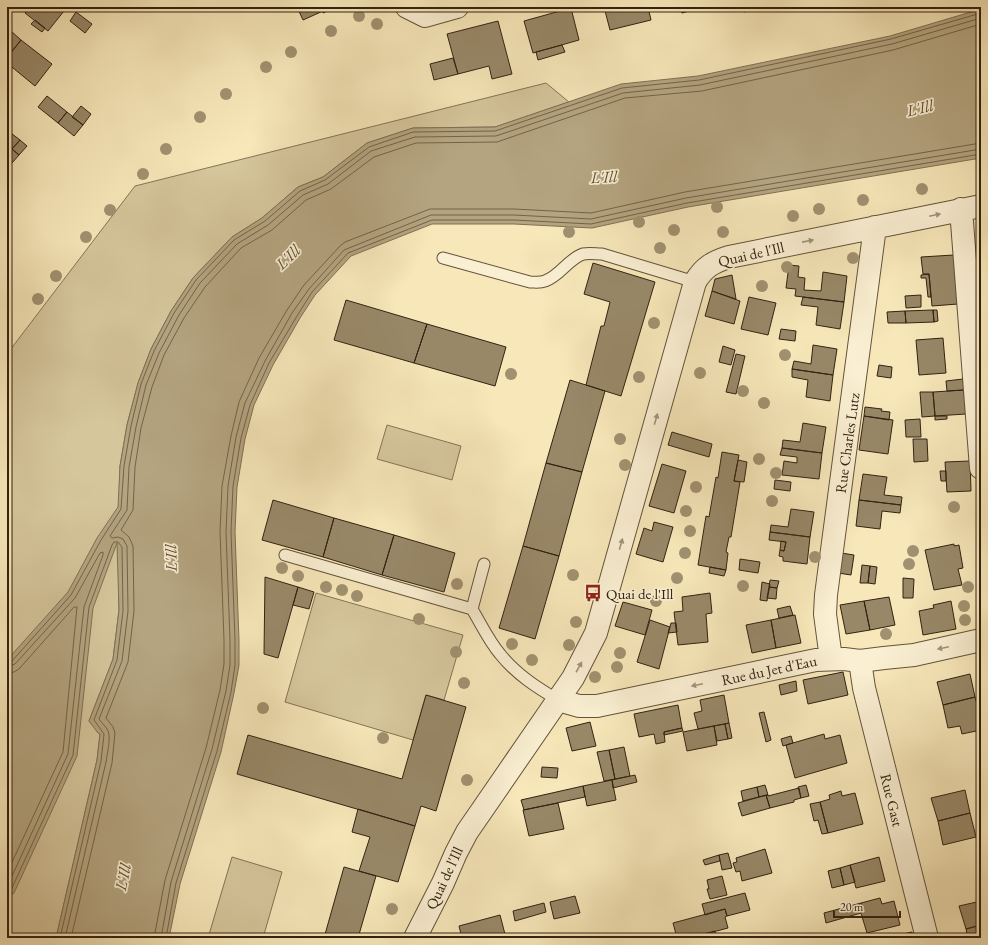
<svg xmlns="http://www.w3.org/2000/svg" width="988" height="945" viewBox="0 0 988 945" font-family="'EB Garamond',serif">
	<rect width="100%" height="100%" fill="#f7e7b9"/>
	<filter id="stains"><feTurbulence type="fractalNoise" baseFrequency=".005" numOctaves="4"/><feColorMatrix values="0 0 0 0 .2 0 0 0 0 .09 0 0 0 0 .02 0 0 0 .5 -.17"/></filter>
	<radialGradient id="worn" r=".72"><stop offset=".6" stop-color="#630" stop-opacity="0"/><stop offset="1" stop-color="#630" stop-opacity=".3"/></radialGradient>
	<path fill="#d6c69c" stroke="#847456" d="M546,83L569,102L495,127L413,128L367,143L323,177L298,187L262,218L232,237L193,278L171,311L151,349L138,383L127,425L120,466L118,541L119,610L113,659L89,721L100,734L97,760L56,938H7V354L135,186Z
		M387,425L461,446L452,480L377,459Z
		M316,593L463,635L444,700L426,695L413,740L285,702Z
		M232,857L282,872L263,938H208Z"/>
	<path fill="#b4a480" stroke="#807054" d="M981,9V158L688,207L592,228L514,224H432L351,256L315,295L300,318L273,365L254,405L245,439L237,487L235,532L239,640V665L234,693L221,752L180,884L169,938H56L97,760L100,734L98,733L89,721L113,659L119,610L117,543L93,608L77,756L14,893L7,898V660L68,592L97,538L118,507L120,466L127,425L138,383L151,349L171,311L193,278L232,237L262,218L298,187L323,177L367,143L413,128L495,127L621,84L698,76L890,36Z"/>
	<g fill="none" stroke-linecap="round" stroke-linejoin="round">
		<path stroke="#736348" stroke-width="1" d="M7,662L12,661L71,595L101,540L121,509L124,466L131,426L141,384L154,351L174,313L196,280L234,240L265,221L300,191L325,180L369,147L413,132L495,131L622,88L699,80L891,39L981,13
			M7,667L15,664L75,598L100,553L103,552V555L84,607L68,754L7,887
			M7,673L14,672L19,669L74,607H77L63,752L7,873
			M7,894L11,890L73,755L89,607L112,545L114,542H118L122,547L123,611L117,660L94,720L104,734L101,761L60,938
			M65,938L106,762C107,754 112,735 107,729C105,725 101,723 99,719L122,661L128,611L127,546L123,539L118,537L112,538L110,536L127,510L129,467L136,427L146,385L159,353L179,315L200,283L237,244L268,225L303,195L328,184L371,151L415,137L496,136L623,93L700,85L892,44L981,18
			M71,938L112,763L115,733L113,727L106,718L128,662L134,611L133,546L129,537L121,530L133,510L135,467L141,428L152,387L164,355L184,318L205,287L241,248L272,230L306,200L331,189L374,157L416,143L497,142L625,98L702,91L893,50L981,24
			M154,938L165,880L206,748L220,690L224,664V640L220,532L222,486L231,436L239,402L259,358L287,310L304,285L340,246L345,242L430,209H514L591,213L685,192L981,143
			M161,938L171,882L212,749L226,691L230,665V640L226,532L228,486L236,437L245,403L265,361L292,313L309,289L344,250L431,215H514L591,219L686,198L981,149
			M166,938L176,883L217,751L231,692L235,665V640L231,532L233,486L241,438L250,405L269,363L297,316L312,292L348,253L432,220H514L591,224L687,203L981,154"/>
	</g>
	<path fill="#988868" stroke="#322211" d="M30,7H60L64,11L48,31L25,13Z
		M297,7H336L323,13V11L303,20Z
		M604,7H648L651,20L610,30Z
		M680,7H703L682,13Z
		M743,7H763L744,12Z
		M571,8L579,40L533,53L524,21Z
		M76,12L92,24L85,33L70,21Z
		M35,20L45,28L42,32L31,24Z
		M498,21L512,74L492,79L489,66L458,74L447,34Z
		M11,31L21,40L8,56L7,55V36Z
		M21,40L52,64L35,86L7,63V58Z
		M562,45L565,52L538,60L536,52Z
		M453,58L458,74L434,80L430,64Z
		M47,96L67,112L58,123L38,107Z
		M81,106L91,114L83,125L72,117Z
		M67,112L83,125L74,136L58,123Z
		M7,130L20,140L12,149L7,145Z
		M20,140L27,146L19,155L12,149Z
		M7,145L19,155L12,163L10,161L7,164Z
		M954,255L958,304L932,306L929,274H923L921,257Z
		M593,263L655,282L621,396L586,385L601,326H604L610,302L584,294Z
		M789,265L799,266L798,277L805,278L804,290L821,291L823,272L847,276L844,302L795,296L796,289L786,288Z
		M976,268H981V279H977Z
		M929,274L931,297H928L926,278H921V275Z
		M732,275L736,299L712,291L715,279Z
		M977,279H981V304H978Z
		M712,291L740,301L734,324L705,316Z
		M921,295V307L906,308L905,296Z
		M749,297L776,303L768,335L741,329Z
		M803,297L844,302L840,329L816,325L818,307L801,305Z
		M346,300L427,324L414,363L334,340Z
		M933,310L934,322L906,323L905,311Z
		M933,310H937L938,321L934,322Z
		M905,311L906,323H888L887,312Z
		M427,324L506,347L495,386L414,363Z
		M781,329L796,331L795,341L779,339Z
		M943,338L946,373L919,375L916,340Z
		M813,345L837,349L833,375L792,369L794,361L811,364Z
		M723,346L735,350L731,365L719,362Z
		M736,354L745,356L736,394L726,392Z
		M879,365L892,367L891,378L877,376Z
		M792,369L833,375L830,401L806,397L808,380L792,377Z
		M963,379L964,390L947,391L946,381Z
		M570,380L605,391L582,472L546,463Z
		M964,390L966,414L935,416L933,392Z
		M920,392H933L935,416L922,417Z
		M865,407L882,409L881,411L890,412L889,420L864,416Z
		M864,416L893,420L888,454L859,450Z
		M935,416H947V419L935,420Z
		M920,419L921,437H906L905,420Z
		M803,423L826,427L822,453L782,448L783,440L800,442Z
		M672,432L712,444L709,457L668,445Z
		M913,439H927L928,461L914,462Z
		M782,448L822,453L819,479L782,475L784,461L797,463V457L780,455Z
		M722,452L739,455L734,481L740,482L731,537H729L726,552L728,553L726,570L698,565L706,516L709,517L716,477L718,478Z
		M738,460L747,462L744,482L734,481Z
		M970,461L971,491L947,492L945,462Z
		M546,463L582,472L559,556L523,546Z
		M662,464L686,471L674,513L649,506Z
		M940,471H946V481H941Z
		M863,474L887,477L884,495L902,497L901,505L859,500Z
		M775,480L791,482L790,491L774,489Z
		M273,500L334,518L323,557L262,540Z
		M859,500L901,505L900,513L882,511L880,529L856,526Z
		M791,509L814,512L810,537L770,532L771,525L788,527Z
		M334,518L394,535L382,575L323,557Z
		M654,522L673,527L663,562L636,554L644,528L652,531Z
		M770,532L810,537L807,564L783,561V557L779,556L780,550L784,551L786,542L769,540Z
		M394,535L455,553L444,592L382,575Z
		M781,541L786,542L784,551L780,550Z
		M954,544V546L959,545L963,568L958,569L962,585L934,590L925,550Z
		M523,546L559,556L535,639L499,628Z
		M841,553L854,555L851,575L838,573Z
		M740,559L760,562L758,573L739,570Z
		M862,565L870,566L868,583H860Z
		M870,566L877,567L875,584L868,583Z
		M710,567L726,570L724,576L709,573Z
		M265,577L298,587L278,658L264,654Z
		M903,578L914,579L913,598H903Z
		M770,580L779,581L777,588L769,587Z
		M762,582L770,584L767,601L760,600Z
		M298,587L314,592L309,609L293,605Z
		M769,587L777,588L776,599L767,598Z
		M710,593L712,613L706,614L708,642L678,645L674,612L683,611L682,597Z
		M889,597L895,625L870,630L864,601Z
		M864,601L870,630L846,634L840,605Z
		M951,601L956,629L923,635L919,611L934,608L933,605Z
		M623,602L652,610L645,635L615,626Z
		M790,606L793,615L779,618L777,609Z
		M795,615L801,643L776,648L771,620Z
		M650,620L670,627L659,669L637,662Z
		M771,620L776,648L752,653L746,625Z
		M671,623H676L677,632L668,633Z
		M843,672L848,695L808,704L803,680Z
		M970,674L975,697L943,705L937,682Z
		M796,681L797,691L781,695L779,685Z
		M426,695L466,707L436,811L421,806L415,826L237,774L248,735L402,779Z
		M724,695L729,723L698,729L694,713L702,711L700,700Z
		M975,697L981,719L979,721L981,730L962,734L960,726L948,728L943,705Z
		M678,705L682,728L664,732L665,742L656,744L654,734L639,737L634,714Z
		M764,712L771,740L766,742L759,713Z
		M590,722L596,746L572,751L566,728Z
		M729,723L732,738L728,739L725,724Z
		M725,724L728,739L717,741L714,726Z
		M714,726L717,745L687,751L683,732Z
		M682,728L683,731L664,735V732Z
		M824,734L825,739L840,735L847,763L795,778L786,745Z
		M791,736L793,743L783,746L781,739Z
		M624,747L630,776L615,779L609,750Z
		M609,750L615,779L604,781L597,752Z
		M542,767L558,768L557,778L541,777Z
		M635,775L637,782L613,788L612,780Z
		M612,780L616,800L587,806L583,786Z
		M765,785L768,795L759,797L757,787Z
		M806,785L809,796L801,798L798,787Z
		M583,786L585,797L524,810L521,800Z
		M757,787L759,797L743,801L741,791Z
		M799,788L801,798L794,800V802L770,808L766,795H768V796Z
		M965,790L970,813L938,821L931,798Z
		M841,791L842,796L855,793L863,824L828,833L820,802L830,799L829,795Z
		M766,795L770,808L742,816L738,803Z
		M820,802L828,833L822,834L818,820L814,821L810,804Z
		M558,803L564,829L529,836L523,810Z
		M358,809L415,826L398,882L359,871L370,837L352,832Z
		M970,813L976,837L943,845L938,821Z
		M765,849L772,873L742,881L740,871L736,872L733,863L737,862L736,858Z
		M728,853L732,868L722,870L719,855Z
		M719,855L720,861L705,865L703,860Z
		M879,857L885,881L856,888L850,865Z
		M850,865L855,882L844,885L840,868Z
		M344,867L376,876L358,938H324Z
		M840,868L844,885L832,888L828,871Z
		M722,876L727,895L710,899L707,889H709L707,880Z
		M745,893L750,910L727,916L725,909L705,915L702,904Z
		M575,896L580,913L554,919L550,902Z
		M880,898L882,904L894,901L900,925L867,933L860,910L863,909L861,903Z
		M981,901V925L966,929L959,906Z
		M544,903L546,912L515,921L513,911Z
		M861,903L863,909L860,910L861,913L826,923L824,913Z
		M725,909L727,916L725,917L728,928L690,938H677L673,923Z
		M500,915L506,938H462L459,926Z
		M981,925V938H968L966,929Z
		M715,931L716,938H697L696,936Z
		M912,932L913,938H885Z"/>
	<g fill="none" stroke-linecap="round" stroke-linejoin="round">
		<g stroke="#63533b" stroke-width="13">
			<path id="lane" d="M443,258L530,282C535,282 540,283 545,281C560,276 568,259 583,254C589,253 596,254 602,254L695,282
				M285,555L472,609C481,624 489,641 500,654C516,674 536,687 558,700
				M472,609L484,564"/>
		</g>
		<g stroke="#63533b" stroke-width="24">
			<path id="street" d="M407,7L425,16L457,7
				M961,209L981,468
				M831,659L825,614L826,595L875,227
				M860,661L864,688L927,938
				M558,700L579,706H597L816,660L844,659L860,661L884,658L914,655L981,640
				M415,938L443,883L456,853L467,832L573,678L596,633L695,282C704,267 713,262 729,257L981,206"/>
		</g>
		<use href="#lane" stroke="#faefd2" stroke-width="11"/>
		<use href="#street" stroke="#faefd2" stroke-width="22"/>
	</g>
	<g fill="#a19170">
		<circle cx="359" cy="16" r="6"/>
		<circle cx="377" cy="24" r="6"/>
		<circle cx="331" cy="31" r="6"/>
		<circle cx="291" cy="52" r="6"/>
		<circle cx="266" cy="67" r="6"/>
		<circle cx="226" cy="94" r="6"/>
		<circle cx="200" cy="117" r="6"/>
		<circle cx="166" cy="149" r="6"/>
		<circle cx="143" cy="174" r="6"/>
		<circle cx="922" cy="189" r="6"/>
		<circle cx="863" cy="200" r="6"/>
		<circle cx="717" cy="207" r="6"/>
		<circle cx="819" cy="209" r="6"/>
		<circle cx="110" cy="210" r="6"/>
		<circle cx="793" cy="216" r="6"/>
		<circle cx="639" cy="222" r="6"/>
		<circle cx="674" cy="230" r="6"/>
		<circle cx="569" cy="232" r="6"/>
		<circle cx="723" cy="232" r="6"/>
		<circle cx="86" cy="237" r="6"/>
		<circle cx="660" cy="248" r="6"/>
		<circle cx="853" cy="258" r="6"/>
		<circle cx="787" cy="267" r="6"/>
		<circle cx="56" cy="276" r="6"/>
		<circle cx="762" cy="286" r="6"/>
		<circle cx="38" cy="299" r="6"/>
		<circle cx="654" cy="323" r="6"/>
		<circle cx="785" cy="355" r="6"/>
		<circle cx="700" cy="373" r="6"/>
		<circle cx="511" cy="374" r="6"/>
		<circle cx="639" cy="377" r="6"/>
		<circle cx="743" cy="391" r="6"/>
		<circle cx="764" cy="403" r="6"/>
		<circle cx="620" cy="439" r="6"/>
		<circle cx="759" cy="459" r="6"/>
		<circle cx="625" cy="465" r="6"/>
		<circle cx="776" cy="473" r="6"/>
		<circle cx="696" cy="487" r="6"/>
		<circle cx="772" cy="501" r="6"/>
		<circle cx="954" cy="507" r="6"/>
		<circle cx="686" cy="511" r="6"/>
		<circle cx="690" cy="531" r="6"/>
		<circle cx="913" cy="551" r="6"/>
		<circle cx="685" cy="553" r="6"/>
		<circle cx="815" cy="557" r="6"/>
		<circle cx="909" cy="564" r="6"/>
		<circle cx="282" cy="568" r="6"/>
		<circle cx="573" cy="575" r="6"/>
		<circle cx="298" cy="576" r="6"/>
		<circle cx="677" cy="578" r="6"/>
		<circle cx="457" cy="584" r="6"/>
		<circle cx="743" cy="586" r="6"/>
		<circle cx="326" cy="587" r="6"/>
		<circle cx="968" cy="587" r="6"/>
		<circle cx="342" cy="590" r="6"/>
		<circle cx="357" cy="596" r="6"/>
		<circle cx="656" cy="601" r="6"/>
		<circle cx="964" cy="606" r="6"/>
		<circle cx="419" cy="619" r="6"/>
		<circle cx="965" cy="620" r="6"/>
		<circle cx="576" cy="622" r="6"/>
		<circle cx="886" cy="634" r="6"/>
		<circle cx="512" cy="644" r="6"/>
		<circle cx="569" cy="645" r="6"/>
		<circle cx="456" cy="652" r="6"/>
		<circle cx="620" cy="653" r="6"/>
		<circle cx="532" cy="660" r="6"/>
		<circle cx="617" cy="667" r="6"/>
		<circle cx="595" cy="677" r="6"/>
		<circle cx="464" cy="683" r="6"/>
		<circle cx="263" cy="708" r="6"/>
		<circle cx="383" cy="738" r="6"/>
		<circle cx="467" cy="780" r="6"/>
		<circle cx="392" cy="909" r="6"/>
	</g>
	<defs><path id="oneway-solid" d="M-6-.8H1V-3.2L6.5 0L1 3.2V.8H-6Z"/></defs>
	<g fill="#a0937b">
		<use href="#oneway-solid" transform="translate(935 215) rotate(-12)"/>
		<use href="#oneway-solid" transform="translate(808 241) rotate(-11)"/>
		<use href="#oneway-solid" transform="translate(656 419) rotate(-74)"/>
		<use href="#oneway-solid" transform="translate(621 544) rotate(-74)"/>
		<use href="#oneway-solid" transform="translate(943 648) rotate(168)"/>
		<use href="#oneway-solid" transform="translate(579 667) rotate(-61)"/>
		<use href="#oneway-solid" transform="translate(697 685) rotate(168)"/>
	</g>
	<defs>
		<g id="bus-bare" transform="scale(1.38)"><path d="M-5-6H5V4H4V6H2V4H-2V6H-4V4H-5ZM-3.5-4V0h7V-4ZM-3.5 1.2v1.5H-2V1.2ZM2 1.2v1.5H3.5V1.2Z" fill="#8f2418" stroke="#faefd2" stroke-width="2.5" paint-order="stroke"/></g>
	</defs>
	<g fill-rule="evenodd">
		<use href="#bus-bare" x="593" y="593"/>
	</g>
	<g text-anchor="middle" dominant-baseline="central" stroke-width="3.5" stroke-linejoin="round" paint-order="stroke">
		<g font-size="15" fill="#322211" stroke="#faefd2">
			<text transform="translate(751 254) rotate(-13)">Quai de l'Ill</text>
			<text transform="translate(847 443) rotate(-82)">Rue Charles Lutz</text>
			<text transform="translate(769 670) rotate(-12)">Rue du Jet d'Eau</text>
			<text transform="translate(892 800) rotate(76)">Rue Gast</text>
			<text transform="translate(444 878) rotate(-65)">Quai de l'Ill</text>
		</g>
		<g font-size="15" fill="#322211" stroke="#faefd2" text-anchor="start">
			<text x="606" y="593">Quai de l'Ill</text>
		</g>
		<g font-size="16" font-style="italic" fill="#605038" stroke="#faefd2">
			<text transform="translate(920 108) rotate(-13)">L'Ill</text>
			<text transform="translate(604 177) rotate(-3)">L'Ill</text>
			<text transform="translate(288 257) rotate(-44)">L'Ill</text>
			<text transform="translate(171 558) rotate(-91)">L'Ill</text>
			<text transform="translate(123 877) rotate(-78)">L'Ill</text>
		</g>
	</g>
	<rect width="988" height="945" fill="none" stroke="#f7e7b9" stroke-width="24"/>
	<rect x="8" y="8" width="972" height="929" fill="none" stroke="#322211" stroke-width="2"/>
	<rect x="12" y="12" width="964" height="921" fill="none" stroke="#322211"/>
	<path d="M834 911v6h66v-6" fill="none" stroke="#322211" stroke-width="2"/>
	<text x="840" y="911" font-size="12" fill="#322211" stroke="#faefd2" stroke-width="3" paint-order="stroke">20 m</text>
	<rect width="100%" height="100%" filter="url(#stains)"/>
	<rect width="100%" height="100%" fill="url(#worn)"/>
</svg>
